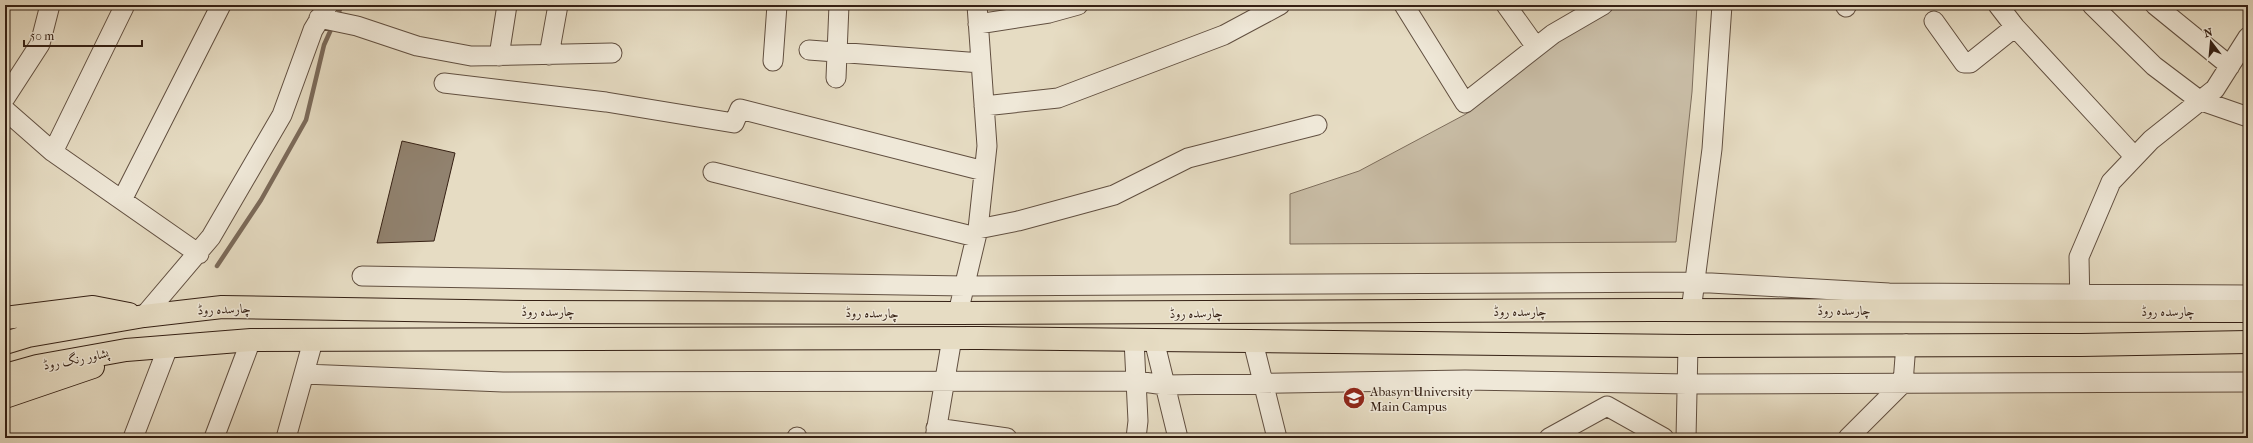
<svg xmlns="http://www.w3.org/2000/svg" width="2253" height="443" viewBox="0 0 2253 443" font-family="'IM FELL French Canon',Amiri,serif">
	<rect width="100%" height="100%" fill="#e6dcc3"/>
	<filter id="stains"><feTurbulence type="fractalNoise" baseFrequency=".005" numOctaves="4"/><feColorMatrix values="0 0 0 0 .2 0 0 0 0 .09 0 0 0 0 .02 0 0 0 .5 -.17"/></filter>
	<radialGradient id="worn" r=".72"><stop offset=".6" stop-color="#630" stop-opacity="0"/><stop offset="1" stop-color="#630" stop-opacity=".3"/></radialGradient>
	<path fill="#c8bca5" stroke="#7e6e5c" d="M1614,5H1697L1692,92L1676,242L1290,244V194L1359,171L1466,114L1558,35Z"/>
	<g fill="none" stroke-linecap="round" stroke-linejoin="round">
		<path stroke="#7b6a5a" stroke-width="4.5" d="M336,18L342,5
			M217,266L261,200L306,120L324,45L333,25"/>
	</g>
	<path fill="#91826f" stroke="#352014" d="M402,141L455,153L434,241L377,243Z"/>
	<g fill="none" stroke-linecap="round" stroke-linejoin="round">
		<g stroke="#614f40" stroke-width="21">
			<path id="minor" d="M1404,5L1465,103L1553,34L1603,5
				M1506,5L1536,47
				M1845,5L1846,7
				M1998,5L2015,27L2134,156
				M2092,5L2154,66L2199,100L2248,117
				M2155,5L2230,66
				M319,18L357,26L417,46L471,56L612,53
				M1934,21L1964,63H1970L2015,27
				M978,24L1049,13L1078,5
				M809,50L981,63
				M549,55L558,5
				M499,56L507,5
				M773,61L777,5
				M836,78L839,5
				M444,83L606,102L734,123L740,109L984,171
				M5,98L40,44L50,5
				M984,106L1058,98L1224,35L1280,5
				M5,110L53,152L199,254
				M53,152L124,7
				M713,172L976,237
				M122,200L221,5
				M978,229L1018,221L1114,195L1188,158L1317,125
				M362,276L965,286L1693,282L1889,293L2248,295
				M2080,307L2079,257L2111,182L2151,140L2215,89L2248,37
				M1691,311L1712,149L1722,5
				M958,313L978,229L987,146L977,5
				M144,316L211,237L282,115L313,30L328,5
				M1134,340L1138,421L1136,438
				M1154,340L1178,438
				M1253,342L1277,438
				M304,374L503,382L1136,381L1165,385L1465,380L1687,384L2248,382
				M936,428L1007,438
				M797,437V438
				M133,438L168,347
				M214,438L251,340
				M286,438L313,341
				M935,438L952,338
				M1549,438L1607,406L1664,438
				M1686,438L1688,346
				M1848,438L1903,383L1906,344"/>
		</g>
		<g stroke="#352014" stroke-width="24">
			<path id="highway" d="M5,318L93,307L129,314
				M5,343L28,336L144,316L222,307L524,312L958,313L1653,310L2248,311
				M5,375L37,366L126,350L251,340L981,338L1688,346L2081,345L2248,342
				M5,397L93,367"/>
		</g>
		<use href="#minor" stroke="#efe8d8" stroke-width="19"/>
		<use href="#highway" stroke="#e6dcc3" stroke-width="22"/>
	</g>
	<defs>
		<g id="university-disc" transform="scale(1.15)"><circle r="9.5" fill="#8f2418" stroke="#efe8d8"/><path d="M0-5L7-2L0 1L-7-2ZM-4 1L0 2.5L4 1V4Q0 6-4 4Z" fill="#fff"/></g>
	</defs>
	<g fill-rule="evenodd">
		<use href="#university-disc" x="1354" y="398"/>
	</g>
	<g text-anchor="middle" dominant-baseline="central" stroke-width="3" stroke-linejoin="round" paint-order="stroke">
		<g font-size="13" fill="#352014" stroke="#efe8d8">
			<text transform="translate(224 309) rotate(-2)">چارسدہ روڈ</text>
			<text x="1844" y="310">چارسدہ روڈ</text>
			<text x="548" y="311">چارسدہ روڈ</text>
			<text x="1520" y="311">چارسدہ روڈ</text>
			<text x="2168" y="311">چارسدہ روڈ</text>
			<text transform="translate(872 313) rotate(1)">چارسدہ روڈ</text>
			<text transform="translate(1196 313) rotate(-1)">چارسدہ روڈ</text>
			<text transform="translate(76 359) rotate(-11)">پشاور رنگ روڈ</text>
		</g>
		<g font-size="13" fill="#352014" stroke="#efe8d8" text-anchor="start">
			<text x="1370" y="391">Abasyn University<tspan x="1370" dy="15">Main Campus</tspan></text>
		</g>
	</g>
	<rect width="2253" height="443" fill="none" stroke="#e6dcc3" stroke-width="20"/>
	<rect x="6" y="6" width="2241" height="431" fill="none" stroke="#352014" stroke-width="2"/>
	<rect x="10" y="10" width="2233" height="423" fill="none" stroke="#352014"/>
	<g transform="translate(2211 42) rotate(344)" stroke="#efe8d8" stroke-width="3" paint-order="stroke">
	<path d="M0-3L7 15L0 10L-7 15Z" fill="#352014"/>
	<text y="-6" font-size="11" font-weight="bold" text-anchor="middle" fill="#352014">N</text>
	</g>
	<path d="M24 40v6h118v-6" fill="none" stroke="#352014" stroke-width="2"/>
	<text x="30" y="40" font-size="12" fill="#352014" stroke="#efe8d8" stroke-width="3" paint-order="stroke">50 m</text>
	<rect width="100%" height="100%" filter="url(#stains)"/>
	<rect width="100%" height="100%" fill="url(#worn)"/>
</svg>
